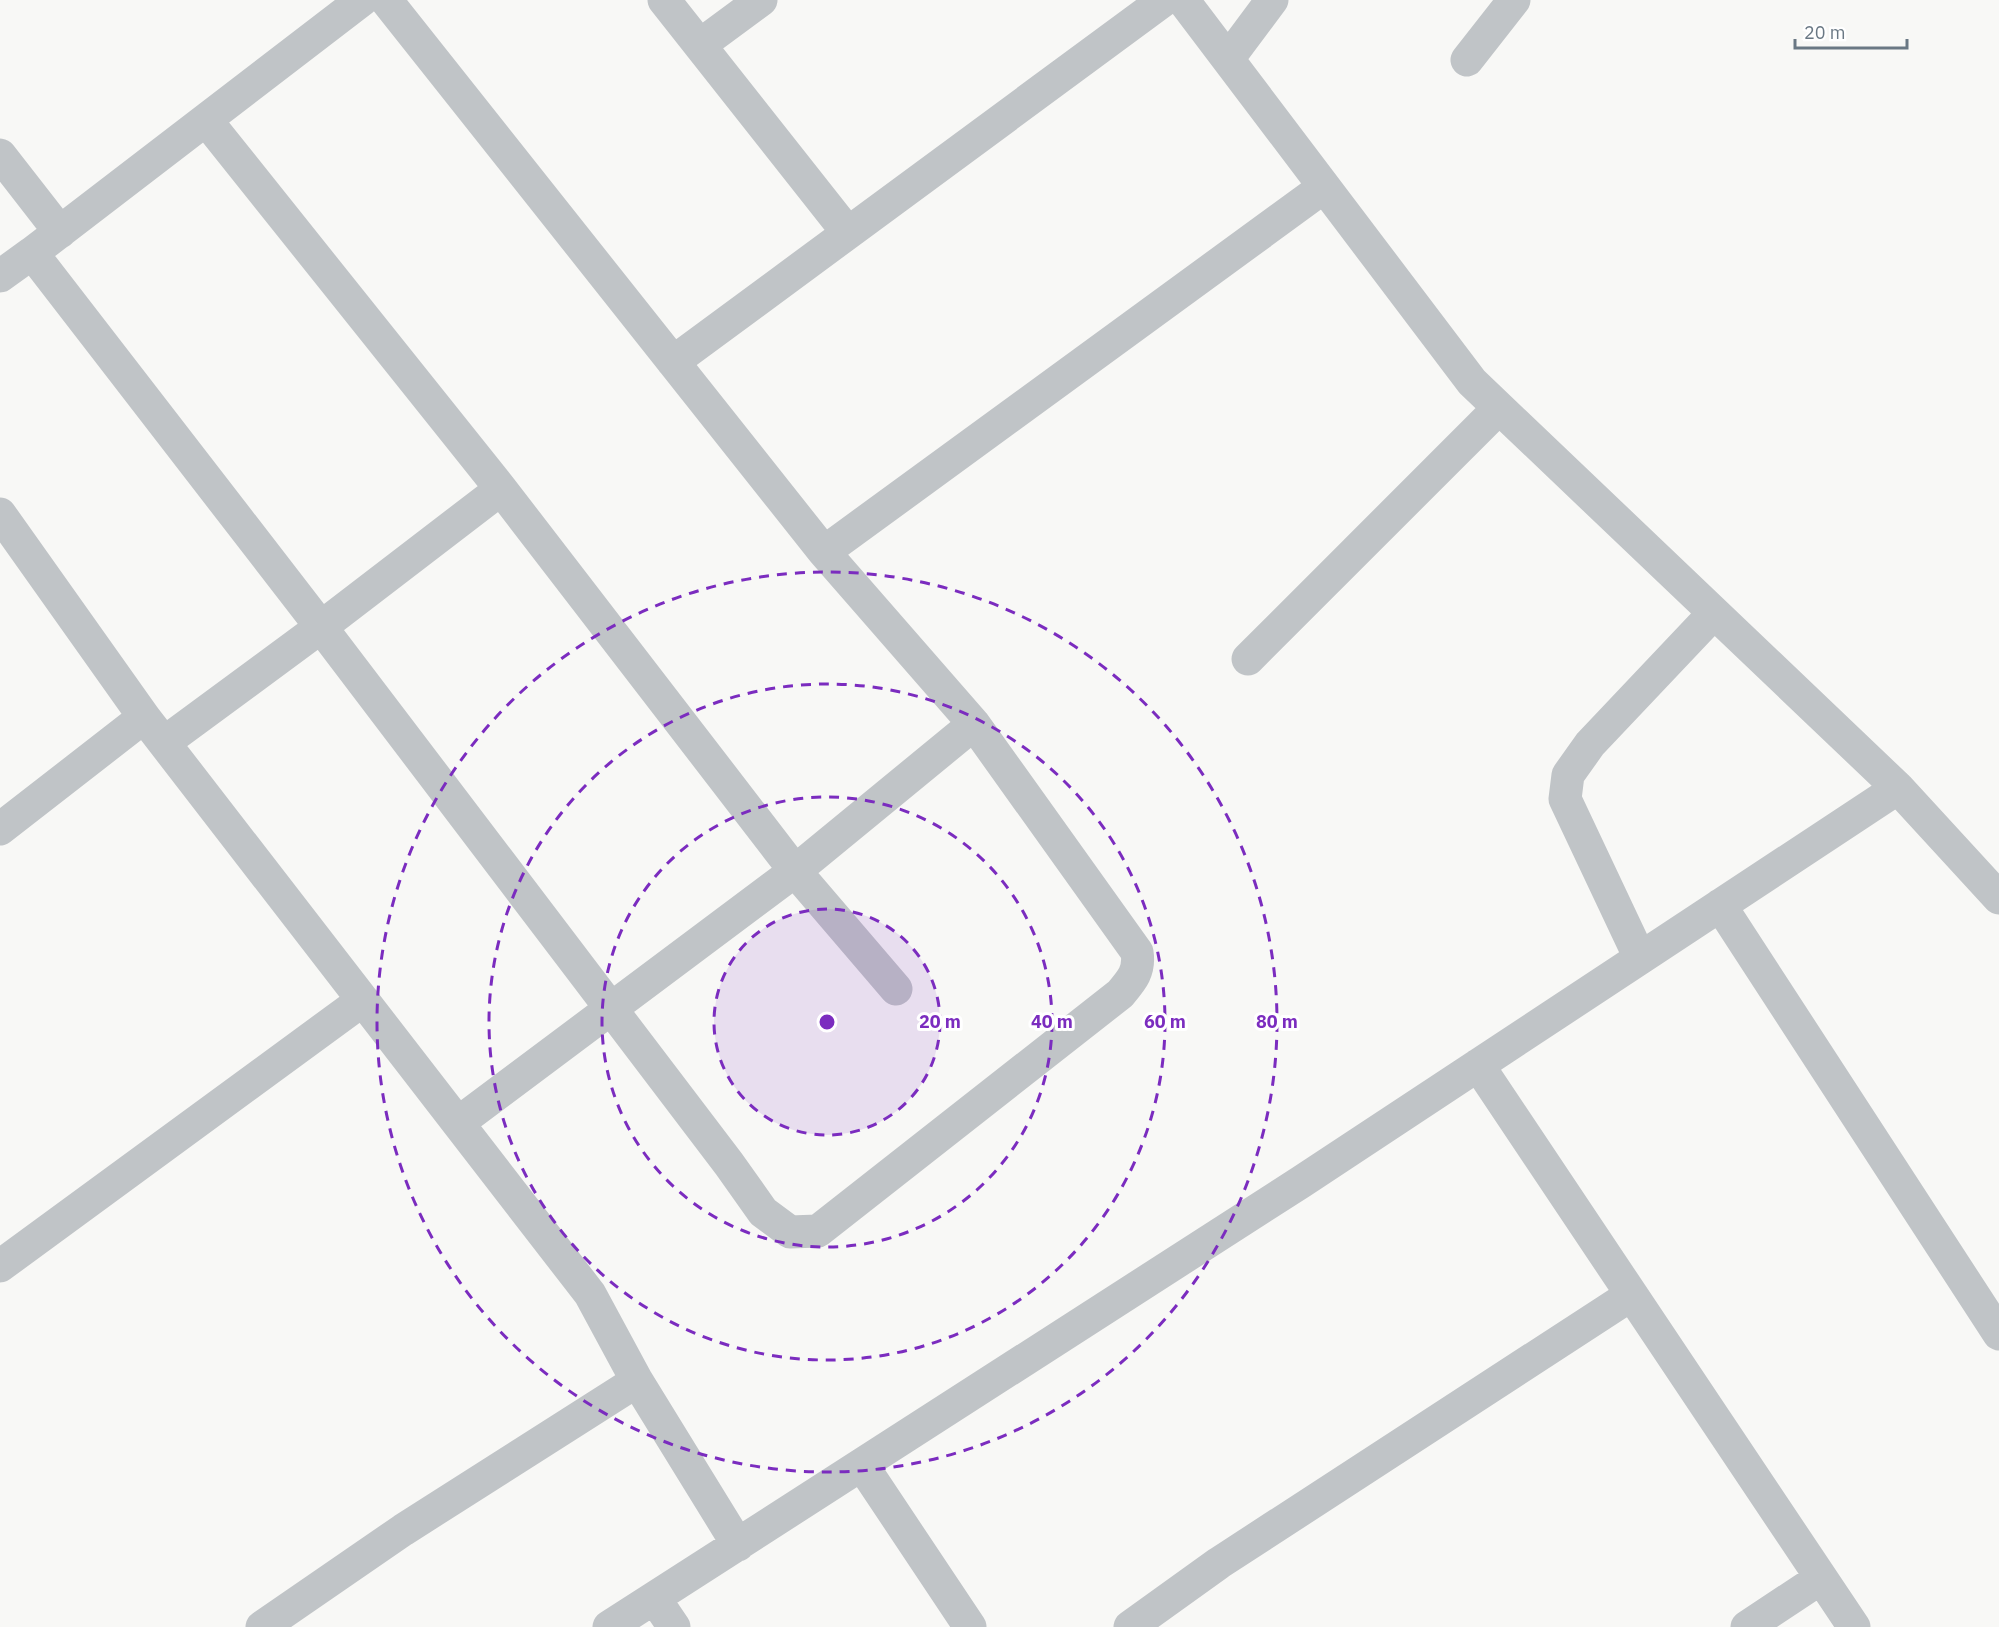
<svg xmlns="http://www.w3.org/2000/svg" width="1999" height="1627" viewBox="0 0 1999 1627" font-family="'IBM Plex Sans',sans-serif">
	<rect width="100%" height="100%" fill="#f8f8f6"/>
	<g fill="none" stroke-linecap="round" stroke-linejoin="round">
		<path stroke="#c0c4c7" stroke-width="33" d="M664,0L848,233
			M1183,0L1472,382L1898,788L1999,898
			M700,45L761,0
			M1228,59L1272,0
			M1467,60L1514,0
			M206,120L501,489L795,871L896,989
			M0,155L60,232
			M32,253L321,627L729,1164L763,1212L790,1232L818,1231L1120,994C1132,980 1140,971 1137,952L974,724L824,552L386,0
			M0,276L32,253L362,0
			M673,362L1164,0
			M0,514L144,717L590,1294L637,1381
			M824,552L1324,187
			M1248,659L1499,408
			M165,742L321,627L501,489
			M0,829L144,717
			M1720,905L1999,1334
			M1640,958L1565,799L1568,775L1590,744L1714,613
			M1478,1065L1854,1627
			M458,1123L795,871L974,724
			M0,1266L363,1000
			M862,1465L970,1627
			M655,1599L674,1627
			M262,1627L403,1530L637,1381L738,1545
			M609,1627L1301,1182L1898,788
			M1130,1627L1219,1563L1631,1295
			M1747,1627L1821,1578"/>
	</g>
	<circle cx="827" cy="1022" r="113" fill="#7b2cbf" fill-opacity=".12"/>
	<g fill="none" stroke="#7b2cbf" stroke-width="3" stroke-dasharray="10 8">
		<circle cx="827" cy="1022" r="113"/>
		<circle cx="827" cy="1022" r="225"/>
		<circle cx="827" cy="1022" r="338"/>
		<circle cx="827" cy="1022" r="450"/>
	</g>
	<circle cx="827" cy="1022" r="9" fill="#7b2cbf" stroke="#fff" stroke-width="3"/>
	<g font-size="18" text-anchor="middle" font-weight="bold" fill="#7b2cbf" stroke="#fff" stroke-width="6" stroke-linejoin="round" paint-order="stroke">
		<text x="940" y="1028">20 m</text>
		<text x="1052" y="1028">40 m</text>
		<text x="1165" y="1028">60 m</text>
		<text x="1277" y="1028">80 m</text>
	</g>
	<path d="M1795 39v9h112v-9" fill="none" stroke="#6a7884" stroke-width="3"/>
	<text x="1804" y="39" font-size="18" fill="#6a7884" stroke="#ffffff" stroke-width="4.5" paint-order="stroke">20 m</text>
</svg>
